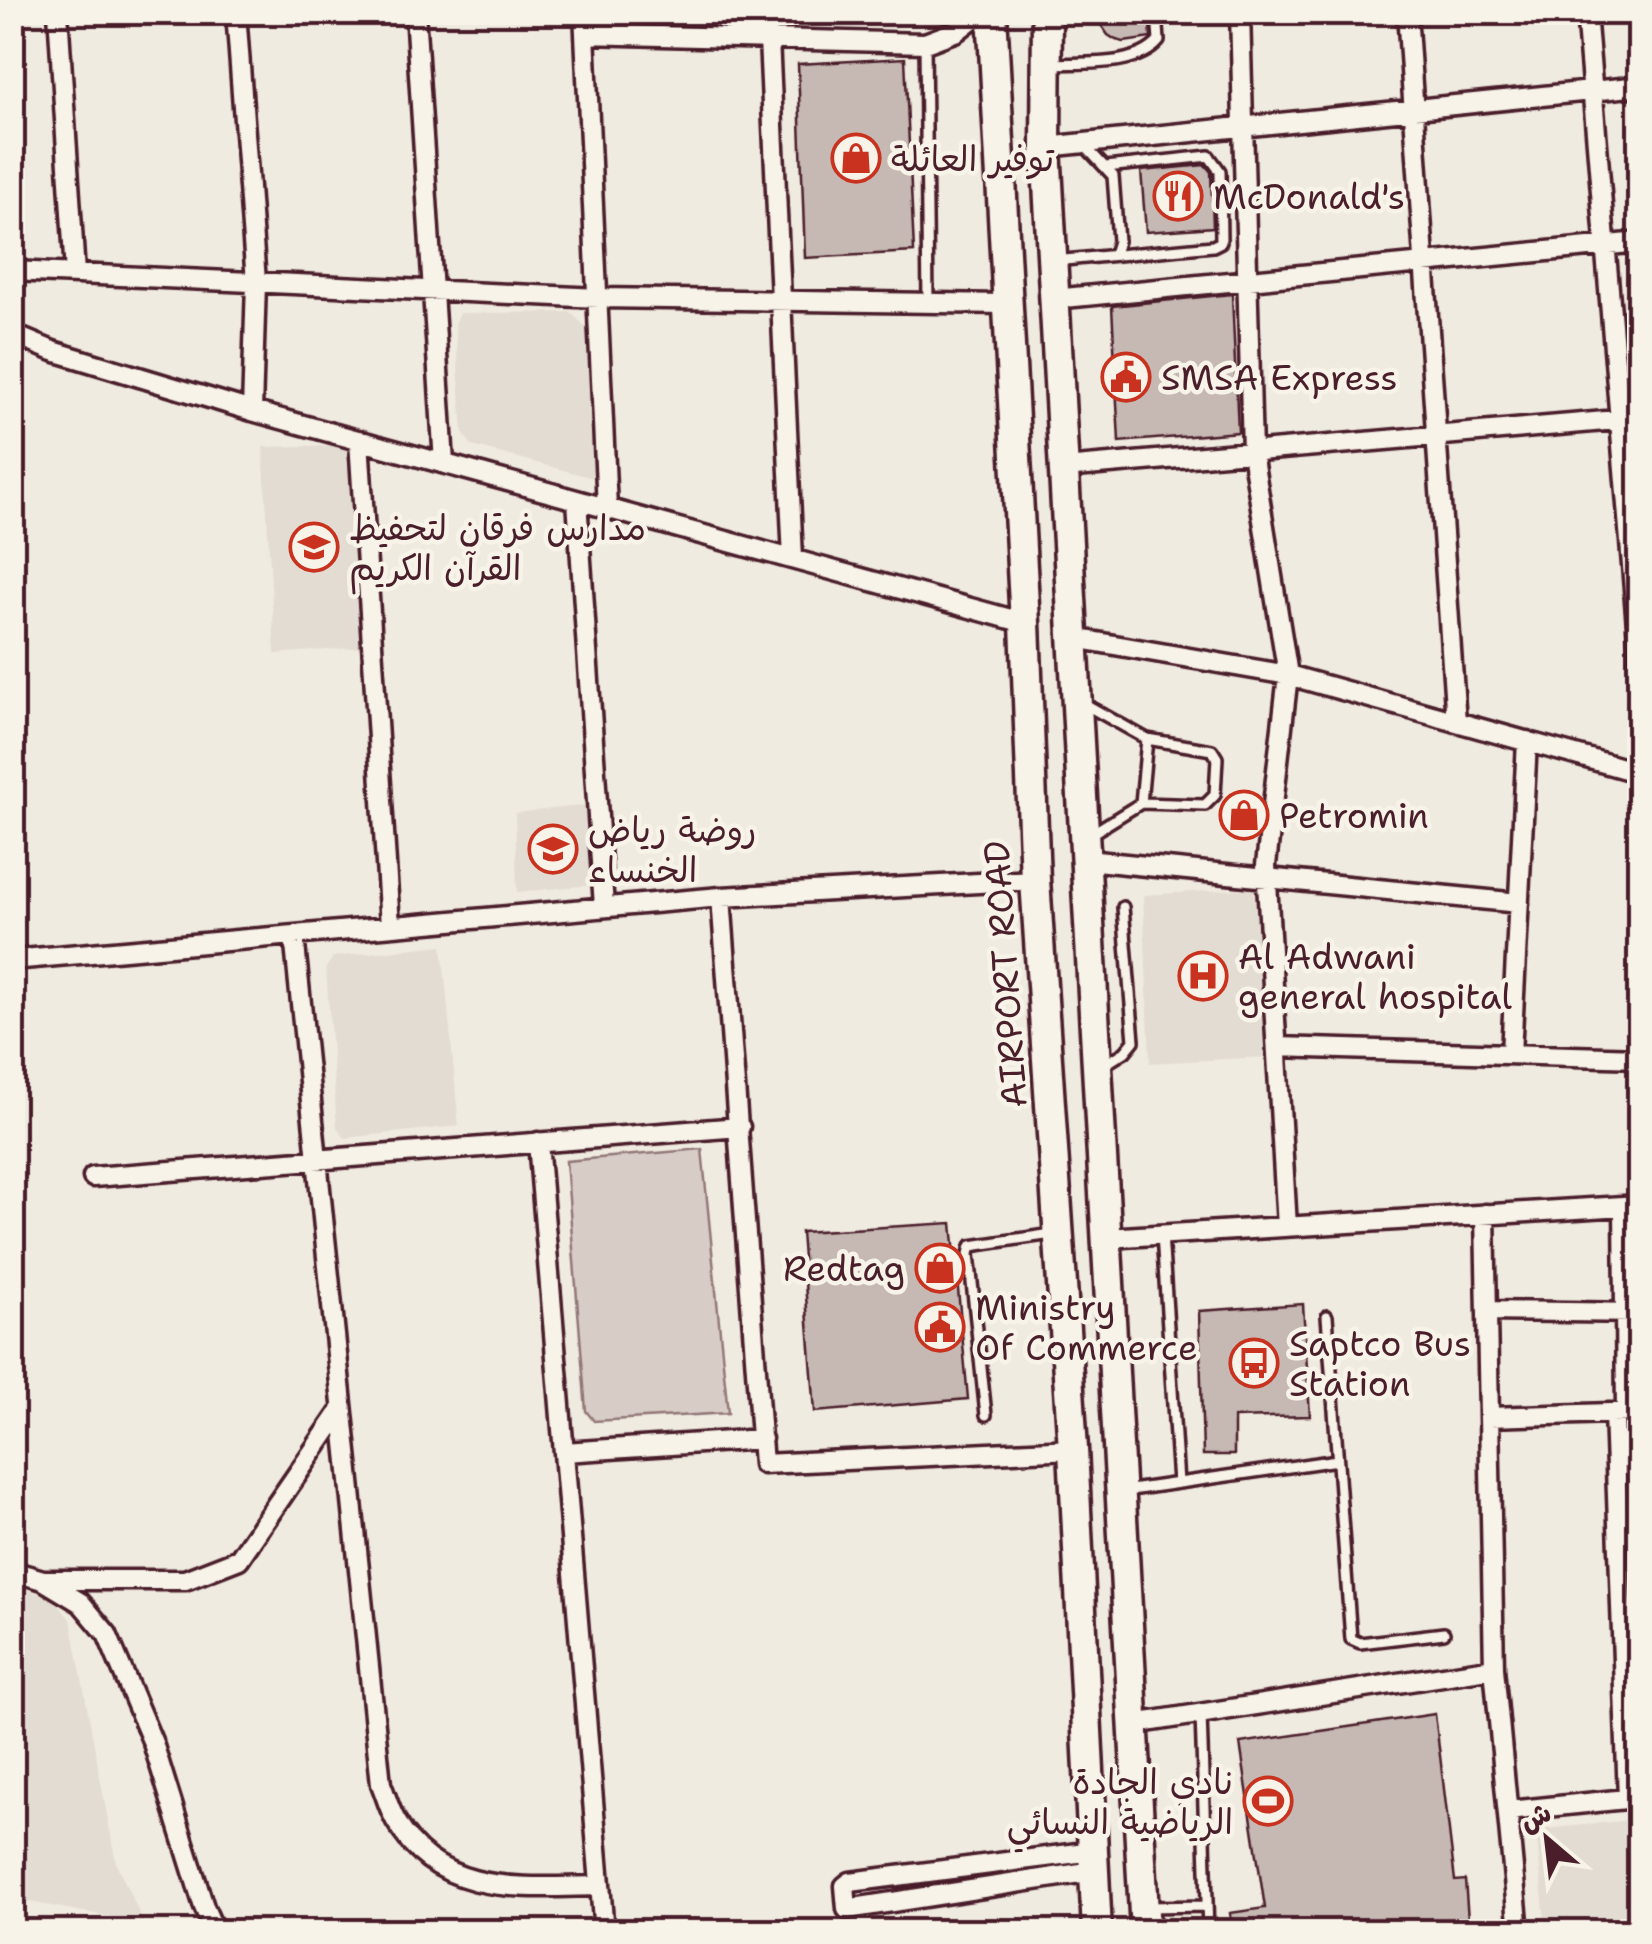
<svg xmlns="http://www.w3.org/2000/svg" width="1652" height="1944" viewBox="0 0 1652 1944" font-family="'Shantell Sans','Playpen Sans Arabic',sans-serif">
	<rect width="100%" height="100%" fill="#f0ebe0"/>
	<filter id="ink" filterUnits="userSpaceOnUse"><feTurbulence type="fractalNoise" baseFrequency=".01" numOctaves="2"/><feDisplacementMap in="SourceGraphic" scale="20" xChannelSelector="R" yChannelSelector="G"/><feConvolveMatrix kernelMatrix="1 2 1 2 8 2 1 2 1" color-interpolation-filters="sRGB"/></filter>
	<g filter="url(#ink)">
		<path fill="#e3dcd2" d="M570,312L587,328L596,459L593,478L472,446L463,433L455,324L460,313Z
			M349,445L366,647L275,654L263,447Z
			M588,805L592,885L517,892L515,813Z
			M1254,888L1266,1057L1150,1063L1143,895Z
			M442,945L459,1126L345,1138L337,1128L326,968L333,957Z
			M12,1585L51,1597L71,1620L116,1863L144,1923L13,1899Z
			M1639,1819V1931H1546L1536,1830Z"/>
		<path fill="#d8cdc6" stroke="#917678" stroke-width="2.5" d="M702,1149L728,1413L594,1421L586,1411L566,1161Z"/>
		<path fill="#c6b8b3" stroke="#4a1f2b" stroke-width="2.5" d="M1100,12H1149L1151,38L1124,42L1116,40L1108,35L1101,25Z
			M905,58L914,252L805,258L798,64Z
			M1205,165L1211,172L1213,227L1146,232L1141,171Z
			M1232,294L1238,432L1119,442L1112,306Z
			M952,1223L968,1399L815,1412L801,1232Z
			M1303,1304L1310,1416L1234,1418V1455H1203L1199,1311Z
			M1435,1714L1455,1881L1465,1880L1469,1932H1233L1230,1913L1265,1908L1240,1743Z"/>
		<g fill="none" stroke-linecap="round" stroke-linejoin="round">
			<g stroke="#4a1f2b" stroke-width="16">
				<path id="service" d="M925,43L928,302
					M1050,64C1083,62 1136,68 1159,41L1157,12
					M1084,145L1113,176L1118,241L1114,254
					M1054,261L1213,246L1221,242L1220,171L1209,156L1106,167
					M1081,702L1147,739L1141,803L1091,834
					M1141,803L1205,805L1215,795L1217,758L1212,750L1147,739
					M1104,1065L1125,1052L1134,1041L1123,907
					M1162,1234L1178,1483
					M1327,1316L1351,1639L1360,1643L1444,1633
					M986,1415L969,1254L971,1246L1052,1234
					M1124,1491L1337,1460
					M1201,1714L1208,1932
					M1147,1907L1207,1906"/>
			</g>
			<g stroke="#4a1f2b" stroke-width="25">
				<path id="minor" d="M58,12L75,274
					M236,12L256,282L252,411
					M415,12L444,463
					M584,12L607,508
					M1240,12L1252,452L1288,675L1266,865L1287,1227
					M1407,12L1456,722
					M1586,12L1640,662
					M585,34L925,43L957,31L981,12
					M769,39L793,559
					M1046,147L1640,86
					M12,271L599,298L1006,304
					M1054,299L1640,242
					M12,334L53,351L252,411L1025,623
					M359,440L390,926
					M1064,468L1640,418
					M577,500L604,907
					M1074,638L1288,675L1640,773
					M1086,860L1519,903
					M721,897L763,1464L1073,1449
					M294,935L381,1784C386,1796 389,1809 396,1821C439,1898 525,1887 600,1886
					M12,960L721,897L1035,880
					M1277,1047L1640,1058
					M1511,1054L1527,741
					M538,1142L604,1932
					M93,1177L740,1127
					M1624,1206L1626,1412
					M1485,1214L1494,1668L1519,1932
					M1107,1238L1640,1205
					M1487,1311L1640,1313
					M1614,1413L1628,1799
					M1489,1417L1640,1412
					M564,1452L762,1439
					M12,1571L43,1580L81,1603L107,1634L153,1743L204,1907L215,1932
					M43,1580H185L239,1559L342,1409
					M1134,1724L1494,1668
					M1508,1811L1636,1798
					M1093,1851L850,1882L845,1886L847,1909L1094,1871"/>
			</g>
			<g stroke="#4a1f2b" stroke-width="35">
				<path id="primary" d="M992,12L1025,623L1035,880L1073,1449L1097,1932
					M1047,12L1046,147L1145,1932"/>
			</g>
			<use href="#service" stroke="#f7f3e8" stroke-width="9"/>
			<use href="#minor" stroke="#f7f3e8" stroke-width="18"/>
			<use href="#primary" stroke="#f7f3e8" stroke-width="28"/>
		</g>
	</g>
	<defs>
		<g id="shop-ring" transform="scale(2.5)"><circle r="9.5" fill="#f7f3e8" stroke="#c8321e" stroke-width="1.5"/><path d="M-5-2.5h2.3a2.7 3.5 0 0 1 5.4 0H5L5.5 6h-11ZM-1.5-2.5h3a1.5 2.3 0 0 0-3 0Z" fill="#c8321e"/></g>
		<g id="restaurant-ring" transform="scale(2.5)"><circle r="9.5" fill="#f7f3e8" stroke="#c8321e" stroke-width="1.5"/><path d="M-5-6h1v4h1v-4h1v4h1v-4h1v5L-1.5 .5V6h-2V.5L-5-1ZM5-6V6H3V1.5H1.5Q1.5-4 5-6Z" fill="#c8321e"/></g>
		<g id="civic-ring" transform="scale(2.5)"><circle r="9.5" fill="#f7f3e8" stroke="#c8321e" stroke-width="1.5"/><path d="M-.6-6.5H3V-4.5H.6V-3L4-1V1h2V6H-6V1h2V-1L-.6-3ZM-1.2 2.5V6h2.4V2.5Z" fill="#c8321e"/></g>
		<g id="school-ring" transform="scale(2.5)"><circle r="9.5" fill="#f7f3e8" stroke="#c8321e" stroke-width="1.5"/><path d="M0-5L7-2L0 1L-7-2ZM-4 1L0 2.5L4 1V4Q0 6-4 4Z" fill="#c8321e"/></g>
		<g id="hospital-ring" transform="scale(2.5)"><circle r="9.5" fill="#f7f3e8" stroke="#c8321e" stroke-width="1.5"/><path d="M-5-5h3v3.5h4V-5h3V5h-3V1.5h-4V5h-3Z" fill="#c8321e"/></g>
		<g id="bus-ring" transform="scale(2.5)"><circle r="9.5" fill="#f7f3e8" stroke="#c8321e" stroke-width="1.5"/><path d="M-5-6H5V4H4V6H2V4H-2V6H-4V4H-5ZM-3.5-4V0h7V-4ZM-3.5 1.2v1.5H-2V1.2ZM2 1.2v1.5H3.5V1.2Z" fill="#c8321e"/></g>
		<g id="stadium-ring" transform="scale(2.5)"><circle r="9.5" fill="#f7f3e8" stroke="#c8321e" stroke-width="1.5"/><path d="M0-5a6.5 5 0 1 0 0 10a6.5 5 0 1 0 0-10ZM-3.5-1.8h7v3.6h-7Z" fill="#c8321e"/></g>
	</defs>
	<g fill-rule="evenodd">
		<use href="#shop-ring" x="856" y="158"/>
		<use href="#restaurant-ring" x="1178" y="196"/>
		<use href="#civic-ring" x="1126" y="377"/>
		<use href="#school-ring" x="314" y="547"/>
		<use href="#shop-ring" x="1244" y="815"/>
		<use href="#school-ring" x="553" y="849"/>
		<use href="#hospital-ring" x="1203" y="976"/>
		<use href="#shop-ring" x="940" y="1268"/>
		<use href="#civic-ring" x="940" y="1327"/>
		<use href="#bus-ring" x="1254" y="1363"/>
		<use href="#stadium-ring" x="1268" y="1801"/>
	</g>
	<g text-anchor="middle" dominant-baseline="central" stroke-width="9" stroke-linejoin="round" paint-order="stroke">
		<g font-size="35" fill="#4a1f2b" stroke="#f7f3e8" text-anchor="start">
			<text x="891" y="158">توفير العائلة</text>
			<text x="1213" y="196">McDonald's</text>
			<text x="1161" y="377">SMSA Express</text>
			<text x="349" y="527">مدارس فرقان لتحفيظ<tspan x="349" dy="40">القرآن الكريم</tspan></text>
			<text x="1279" y="815">Petromin</text>
			<text x="588" y="829">روضة رياض<tspan x="588" dy="40">الخنساء</tspan></text>
			<text x="1238" y="956">Al Adwani<tspan x="1238" dy="40">general hospital</tspan></text>
			<text x="905" y="1268" text-anchor="end">Redtag</text>
			<text x="975" y="1307">Ministry<tspan x="975" dy="40">Of Commerce</tspan></text>
			<text x="1289" y="1343">Saptco Bus<tspan x="1289" dy="40">Station</tspan></text>
			<text x="1233" y="1781" text-anchor="end">نادي الجادة<tspan x="1233" dy="40">الرياضية النسائي</tspan></text>
		</g>
		<g font-size="35" fill="#4a1f2b" stroke="#f7f3e8">
			<text transform="translate(1005 974) rotate(-94)">AIRPORT ROAD</text>
		</g>
	</g>
	<rect width="1652" height="1944" fill="none" stroke="#f7f3e8" stroke-width="50"/>
	<rect x="25" y="25" width="1602" height="1894" fill="none" stroke="#4a1f2b" stroke-width="4" filter="url(#ink)"/>
	<g transform="translate(1547 1839) rotate(332)" stroke="#f7f3e8" stroke-width="8" paint-order="stroke">
	<path d="M0-8L18 38L0 25L-18 38Z" fill="#4a1f2b"/>
	<text y="-15" font-size="28" font-weight="bold" text-anchor="middle" fill="#4a1f2b">ش</text>
	</g>
</svg>
